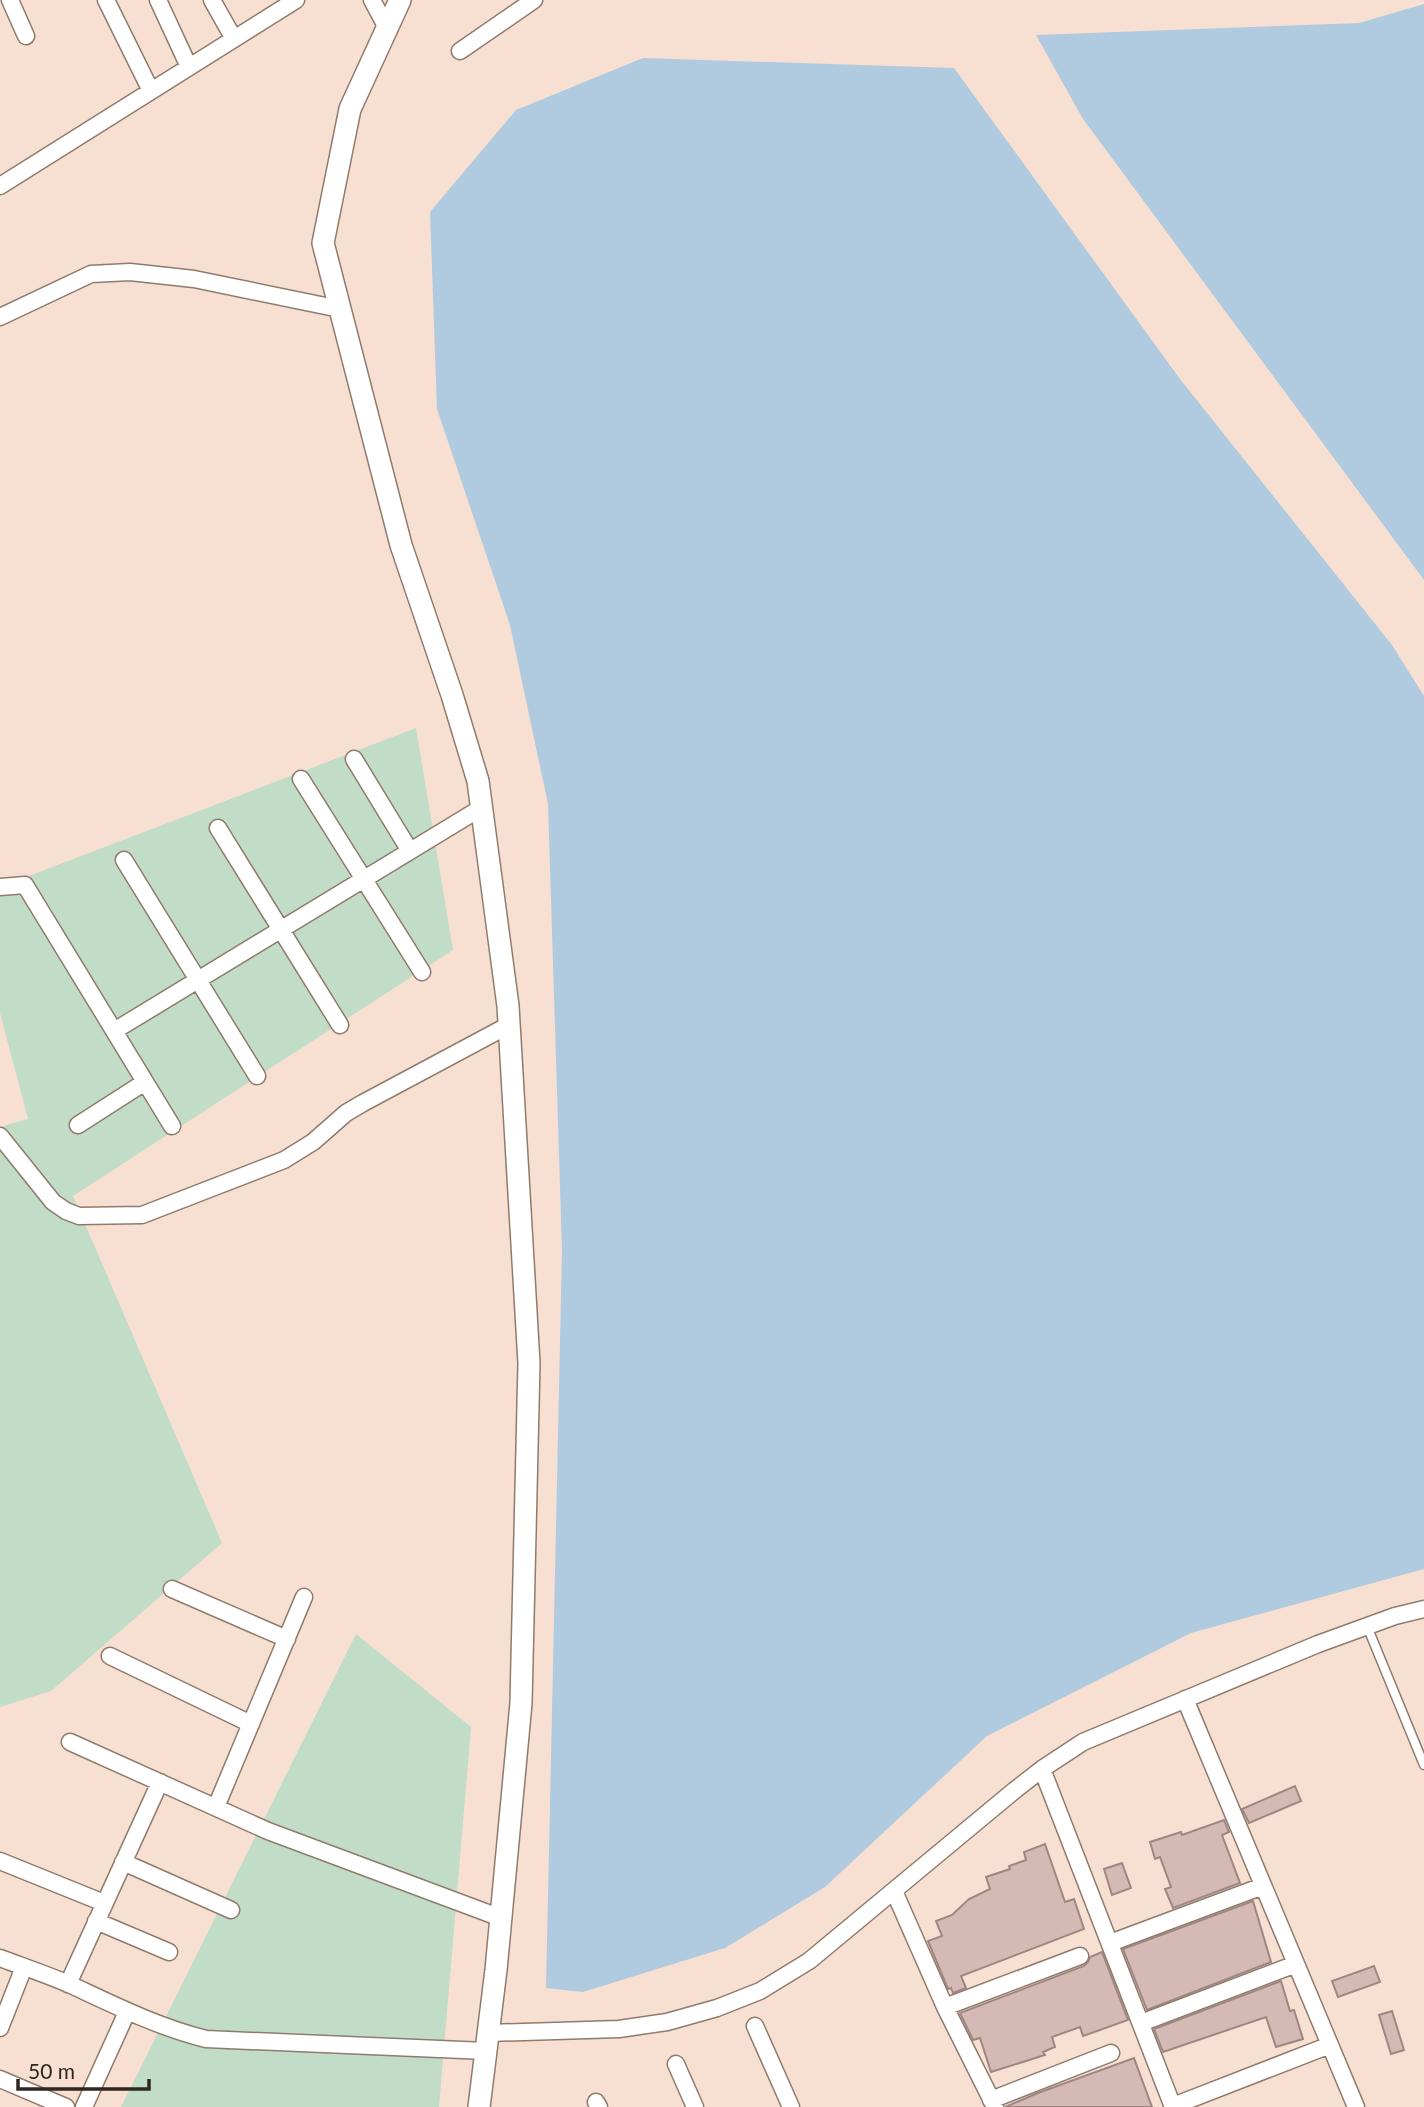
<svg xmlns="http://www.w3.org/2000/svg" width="1424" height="2107" viewBox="0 0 1424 2107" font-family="Lato,sans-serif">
	<rect width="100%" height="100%" fill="#f7e0d1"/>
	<path fill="#c1dcc7" d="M416,728L453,950L73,1196L222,1543L51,1691L0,1707V1127L28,1119L0,1013V887Z
		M356,1634L471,1727L439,2107H121Z"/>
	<path fill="#b0cbdf" d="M1424,4V580L1083,119L1036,35L1359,23Z
		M643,58L954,68L1180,379L1392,645L1424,696V1569L1191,1633L987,1736L825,1887L725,1948L583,1992L546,1988L562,1250L548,804L510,625L437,409L430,212L516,110Z"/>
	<path fill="#d5b9b5" stroke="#a08683" stroke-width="2" d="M1295,1786L1301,1801L1249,1823L1242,1809Z
		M1224,1820L1229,1832L1222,1835L1240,1883L1173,1908L1165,1889L1171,1887L1160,1857L1155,1859L1150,1842L1181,1832L1182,1835Z
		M1045,1844L1065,1902L1074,1899L1084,1929L961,1976L966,1988L953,1993L951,1988L948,1989L928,1941L942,1936L936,1921L952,1915L969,1899L990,1889L986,1877L1010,1869L1009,1866L1026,1860L1024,1852Z
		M1122,1863L1131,1888L1112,1895L1104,1869Z
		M1253,1901L1271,1962L1147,2010L1123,1949Z
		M1102,1952L1128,2020L1083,2036L1080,2027L1052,2037L1055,2047L1043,2052L1045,2055L991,2072L980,2038L973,2040L960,2013L1084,1966L1088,1962L1090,1957Z
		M1374,1966L1380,1982L1338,1997L1332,1981Z
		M1281,1981L1290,2011L1294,2010L1303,2039L1276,2047L1266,2017L1163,2052L1154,2029Z
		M1392,2011L1404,2050L1391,2054L1379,2015Z
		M1134,2058L1152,2107H1005L1038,2093Z"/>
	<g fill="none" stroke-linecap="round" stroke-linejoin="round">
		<g stroke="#8f7b6c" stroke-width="11">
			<path id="service" d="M1367,1626L1424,1765"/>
		</g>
		<g stroke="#8f7b6c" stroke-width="19">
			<path id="minor" d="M10,0L26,36
				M106,0L151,91
				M158,0L189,67
				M212,0L234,39
				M372,0L387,28
				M460,51L534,0
				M0,186L296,0
				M0,317L91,274L130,272L194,279L340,309
				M354,759L410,851
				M301,779L422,972
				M218,828L340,1025
				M124,860L257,1076
				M0,887L25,885L172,1126
				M114,1031L481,808
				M78,1125L145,1082
				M0,1136L53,1202L66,1211L79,1216L142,1215L284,1160L313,1142L346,1113L363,1103L509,1025
				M172,1589L287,1639
				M110,1656L251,1724
				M1185,1699L1356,2107
				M70,1742L268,1831L501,1918
				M1042,1769L1173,2107
				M216,1807L304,1597
				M0,1861L104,1903
				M123,1862L231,1910
				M894,1891L945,2007L995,2107
				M96,1921L169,1952
				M1110,1943L1263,1886
				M0,1958C24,1967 48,1975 71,1985C116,2006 158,2027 206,2039L486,2051
				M68,1984L160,1782
				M945,2007L1080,1956
				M1141,2023L1296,1964
				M755,2026L791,2107
				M0,2028L24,1967
				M488,2033L619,2029L667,2022L717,2008L760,1991L809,1961L1015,1790L1042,1769L1083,1742L1318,1644L1395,1616L1424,1609
				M676,2064L695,2107
				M0,2079L66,2107
				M991,2100L1111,2053
				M596,2102L599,2107
				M1173,2106L1330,2045
				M84,2107L127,2012"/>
		</g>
		<g stroke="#8f7b6c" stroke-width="24">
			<path id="tertiary" d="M400,0L350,109L323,243L401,545L452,695L478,781L508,1006L529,1363L521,1703L496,1970L479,2107"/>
		</g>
		<use href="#service" stroke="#fff" stroke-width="8"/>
		<use href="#minor" stroke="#fff" stroke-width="16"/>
		<use href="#tertiary" stroke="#fff" stroke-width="21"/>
	</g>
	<path d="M18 2079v10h131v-10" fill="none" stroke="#2e2620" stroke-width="3.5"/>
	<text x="28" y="2079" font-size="21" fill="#2e2620" stroke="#f7e0d1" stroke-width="5" paint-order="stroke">50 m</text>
</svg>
